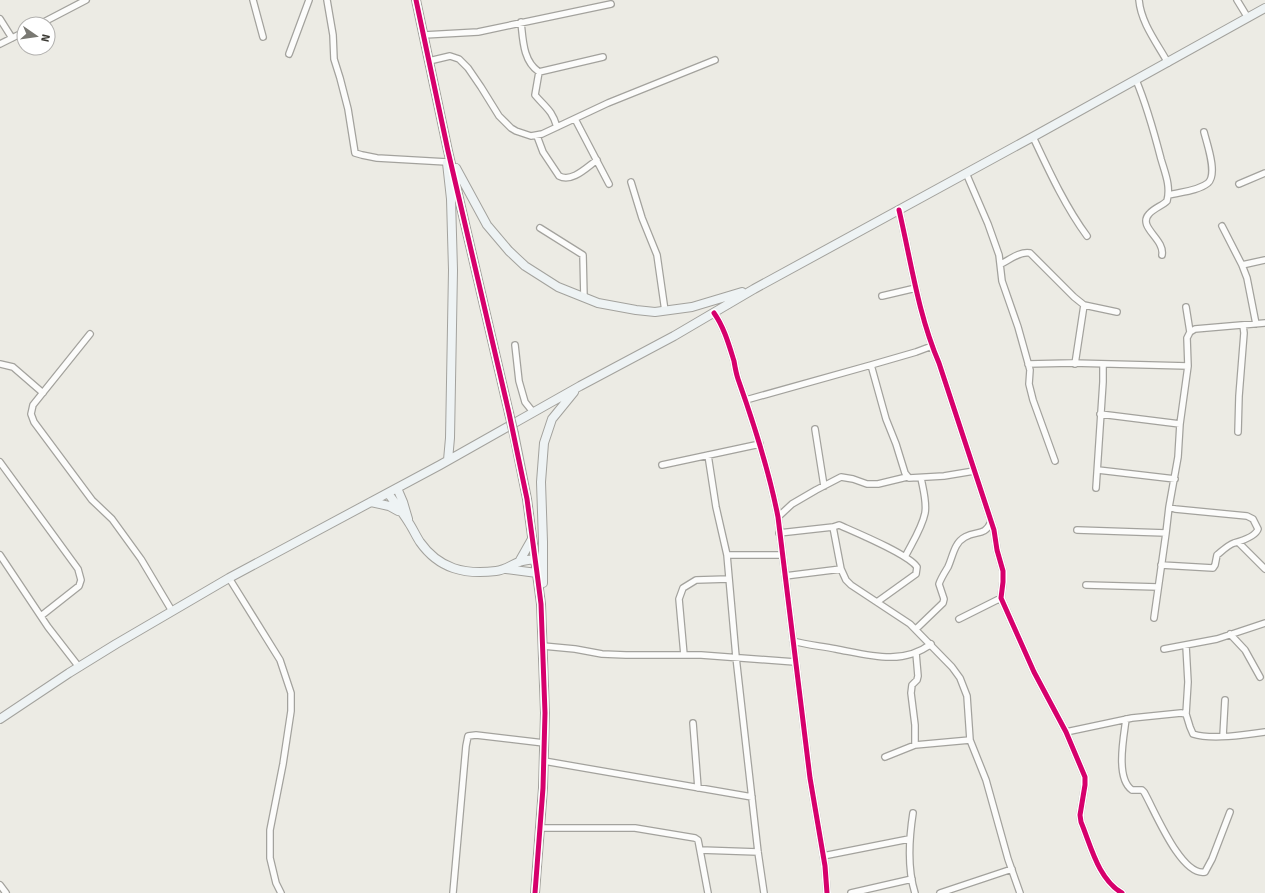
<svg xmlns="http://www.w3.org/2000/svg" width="1265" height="893" viewBox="0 0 1265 893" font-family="Signika,sans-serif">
	<rect width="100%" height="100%" fill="#ecebe4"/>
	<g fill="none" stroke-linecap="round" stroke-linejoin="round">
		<g stroke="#a3a29d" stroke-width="8">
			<path id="street" d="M253,0L263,37
				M327,0L333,35L334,59L340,78L348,109L355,153L362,155L377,158L447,162
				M1139,0C1141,23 1157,43 1168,63
				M1237,0L1248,18
				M0,19L12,38
				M521,22C523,40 523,61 539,72L603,57
				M40,24L86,0
				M424,35L478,32L611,4
				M0,44L24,32
				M289,54L309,0
				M429,61L450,56L459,59L468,68L481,87L499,116L511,128L516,131L531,136L542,134L608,103L715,60
				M539,72L535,95C546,108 552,110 557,127
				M1136,80C1147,106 1154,132 1161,159C1165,173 1171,186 1167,201C1162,206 1154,208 1149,214C1137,227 1165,239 1162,255
				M575,119L609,184
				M537,136L543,152L559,176C572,183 587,167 597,160
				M1033,137C1049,171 1065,206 1087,236
				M966,173L988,224L999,255L1002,281L1018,327L1030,370L1029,384L1033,400L1055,461
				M631,182L642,218L657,255L665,311
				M1239,184L1265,173
				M1169,195C1180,192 1198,191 1208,183C1218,174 1207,144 1204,132
				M899,210C911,261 918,314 939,363L994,530L997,550L1003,571V582L1001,598L1034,672L1066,732L1085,777V785L1080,815L1081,822C1091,846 1098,879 1122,893
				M1222,226L1242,265L1247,278L1256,324
				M540,228L583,255L584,298
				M1001,264C1009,260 1020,251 1030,253L1074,297L1084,305L1117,312
				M1242,265L1265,260
				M882,296L916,288
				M1186,307L1190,332
				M714,313C724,327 729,345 734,361C735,367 736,373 738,379C754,424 769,470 778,517L810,778L825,866L827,893
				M90,334L33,405L31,414L34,422L92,500L112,519L141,559L172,611
				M515,345L519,381L525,402L533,412
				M932,346L916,352L871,365L886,419L896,444L905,473L909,478L944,476L974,471
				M0,364L13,367L43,393
				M1028,364L1072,363L1188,366
				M1075,364L1084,305
				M746,400L871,365
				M1100,414L1180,424
				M815,429L824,486
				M1238,432L1239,396L1244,333L1243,325
				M708,455L716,507L727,555L736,657L758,852L764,893
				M0,462L78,569L81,580L79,586L41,616
				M662,465L760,444
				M1098,470L1175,479
				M1096,488L1103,382V364
				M778,517L792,504L816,490L841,477L853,479L867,484H878L907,477
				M1077,530L1166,533
				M779,533L833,527
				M1239,543L1265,569
				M0,555L48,627L79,667
				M727,555H782
				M905,557C912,543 922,528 925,513C927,502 923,489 921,478
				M1161,565L1213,568L1215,565L1217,555C1222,551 1228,545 1234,543C1241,541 1256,536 1258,529L1253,519L1247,516L1175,509L1169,507
				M785,576L841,569
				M229,578L280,660L291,693V711L283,764L270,830V858L276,883L281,893
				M1086,585L1158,587
				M877,602L916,574L917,567C908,554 857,533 839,525L833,527L841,569L846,580L851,585L910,624L952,667L960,678L967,696L970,740L986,780L1008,859L1020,893
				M1154,618L1166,533L1169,507L1178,457L1180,424L1188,366L1187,338L1190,332L1195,329L1265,323
				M959,619L1001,598
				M916,629L943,603L944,599L939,584C941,578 945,572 948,567C953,556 954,543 965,537C977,530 984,537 991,522
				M1230,634L1245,650L1260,677
				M793,641C807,645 821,646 836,649C868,655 902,666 931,644
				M543,646L575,649L602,654L626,655H701L795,662
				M1186,646L1188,682L1186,714
				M1164,649L1217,639L1265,623
				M684,655L679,599L683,588L696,580L729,579
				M1126,719C1124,736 1115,778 1132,790H1142L1144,792C1154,809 1181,877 1205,872L1212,859L1230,812
				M693,723L698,788
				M1066,732L1132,718L1181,713L1186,714L1190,727L1193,734C1211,740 1245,735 1265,732
				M1223,736L1225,700
				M915,745V725L911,693L912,685L917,680L918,676L916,653
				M885,757L915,745L970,740
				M544,761L752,797
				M913,813C909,839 907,868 915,893
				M541,828H635L695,838L698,840L699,845L708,893
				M700,850L758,852
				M823,856L909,839
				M0,885L6,893
				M453,893L466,746L468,736L476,735L544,743
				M851,893L912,879
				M940,893L1012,869"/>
		</g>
		<g stroke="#a3a29d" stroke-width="10">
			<path id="secondary" d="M416,0L448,151L509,413
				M447,163L451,199L453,270L450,438L448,460
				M456,168L487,225L509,251L525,266L558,287L598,303L636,310L655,312L692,307L742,292
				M514,434L527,499L541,604L545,713L543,788L535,893
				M397,488L403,502L408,519
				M388,493C395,503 403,513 409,523C413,529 416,536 420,542C439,569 465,575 496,571C505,570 511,565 519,562C524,560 529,560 535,559
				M371,502L389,506L398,511
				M519,562L532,539
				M506,569L537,573
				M543,583V542L541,482L544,443L552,419L574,392
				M0,719L69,673L116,644L229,578L440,465L580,386L674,336L754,289L1038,134L1265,8"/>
		</g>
		<use href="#street" stroke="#fcfcfb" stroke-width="5.5"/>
		<use href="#secondary" stroke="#eef3f4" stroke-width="8"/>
		<g stroke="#a3a29d" stroke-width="10" stroke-linecap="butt">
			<path id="secondary-bridge" d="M509,413L514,434"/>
		</g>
		<use href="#secondary-bridge" stroke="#eef3f4" stroke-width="8"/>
		<g stroke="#fff" stroke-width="8">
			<path id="cycleway" d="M416,0L448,151L509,413L527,499L537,573L541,604L545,713L543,788L535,893
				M899,210C911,261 918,314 939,363L994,530L997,550L1003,571V582L1001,598L1034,672L1066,732L1085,777V785L1080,815L1081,822C1091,846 1098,879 1122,893
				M714,313C724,327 729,345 734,361C735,367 736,373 738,379C754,424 769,470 778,517L810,778L825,866L827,893"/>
		</g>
		<use href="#cycleway" stroke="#d6006c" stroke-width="5"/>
	</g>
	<g transform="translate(36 36) rotate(103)"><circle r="19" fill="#ffffff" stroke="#b1b0ae"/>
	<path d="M0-3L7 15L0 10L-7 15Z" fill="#797872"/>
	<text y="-6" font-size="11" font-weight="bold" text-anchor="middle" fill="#3b3a34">N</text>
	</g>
</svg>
